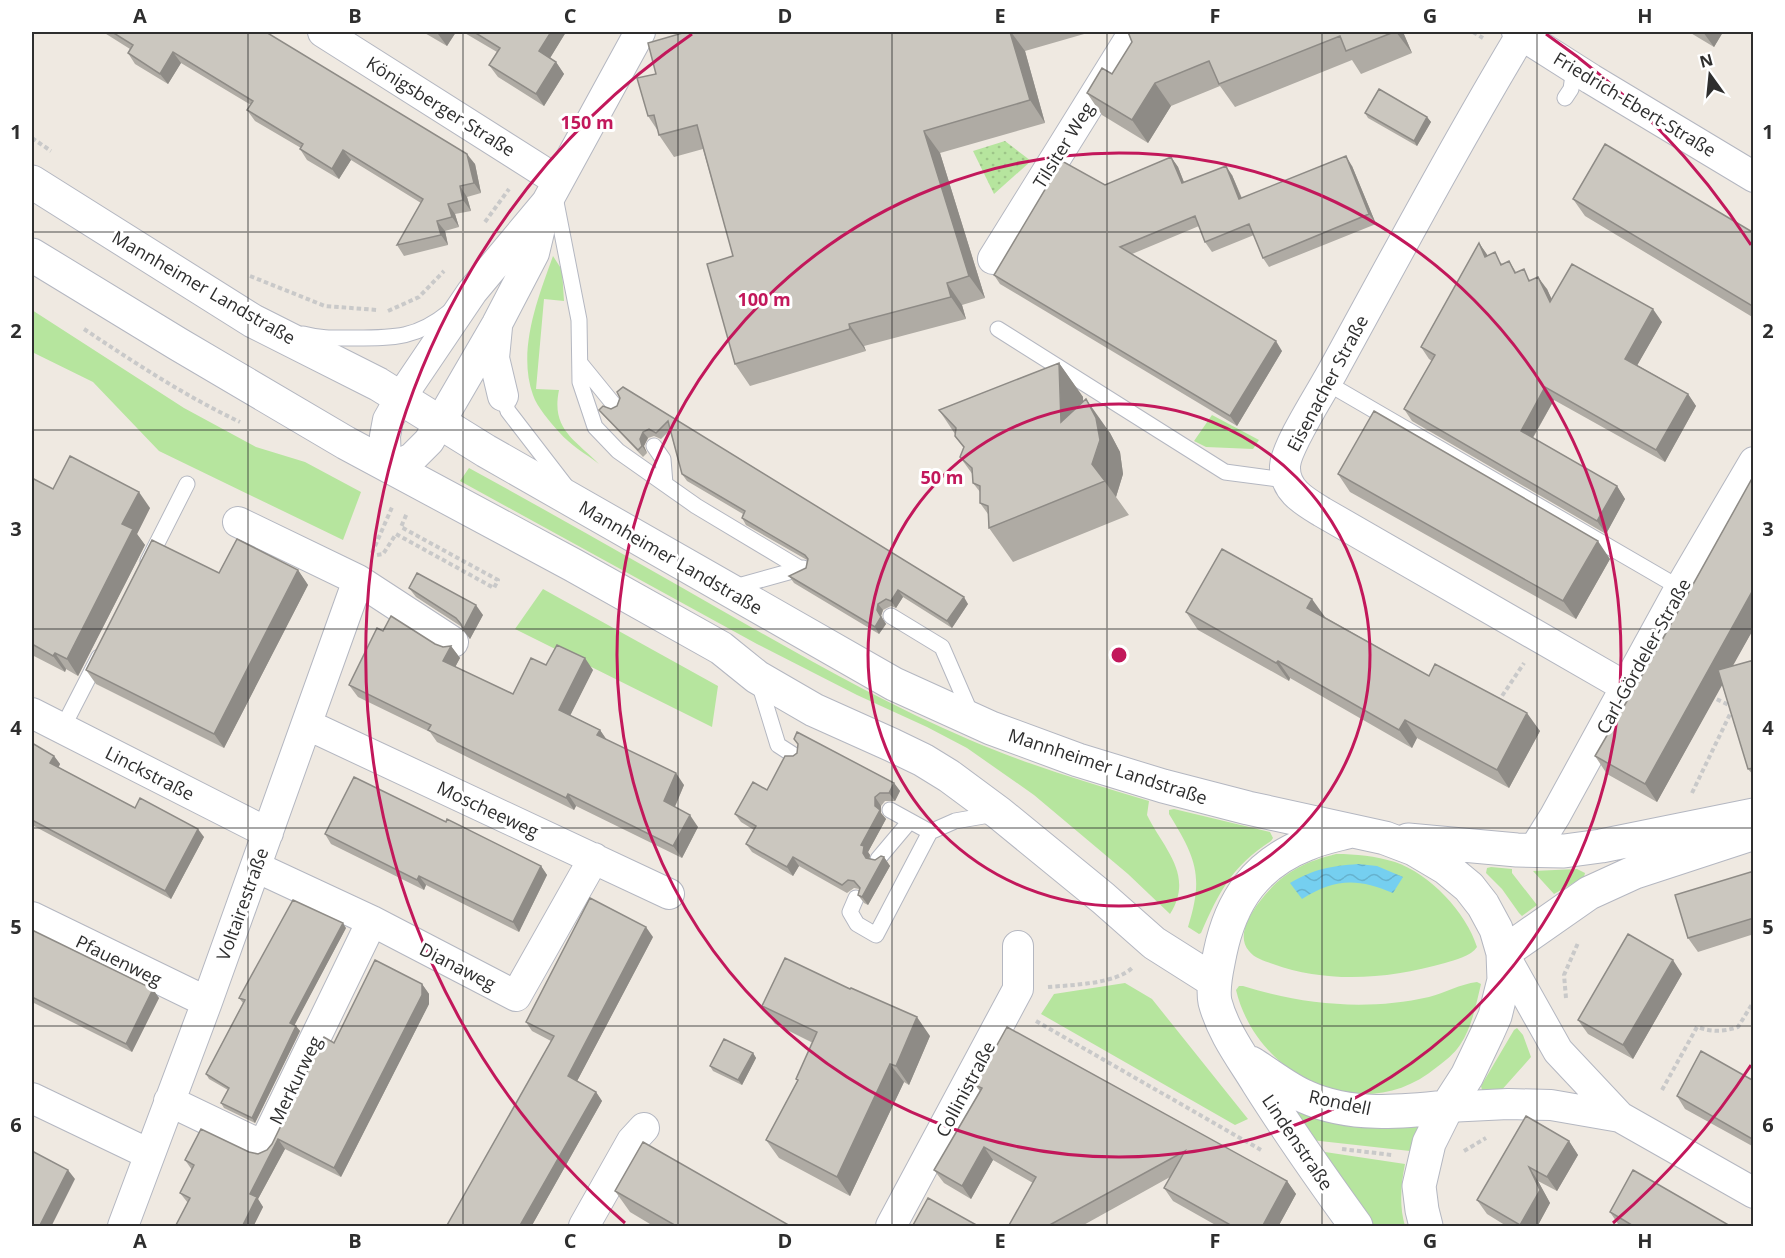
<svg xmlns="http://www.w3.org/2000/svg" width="1785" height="1258" viewBox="0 0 1785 1258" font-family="'Open Sans',sans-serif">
	<defs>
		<pattern id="park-dots" width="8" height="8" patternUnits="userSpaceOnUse" patternTransform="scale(1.5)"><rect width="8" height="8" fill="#b6e59e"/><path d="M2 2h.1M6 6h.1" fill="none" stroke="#9dc588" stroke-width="1.8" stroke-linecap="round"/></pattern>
		<pattern id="water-waves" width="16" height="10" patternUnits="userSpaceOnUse" patternTransform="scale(1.5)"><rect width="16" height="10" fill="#75cff0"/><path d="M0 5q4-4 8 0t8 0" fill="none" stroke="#66b2ce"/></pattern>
	</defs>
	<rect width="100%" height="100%" fill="#efe9e1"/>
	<path fill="#b6e59e" d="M553,256L562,270L564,301L544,299L536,389L559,390C551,429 574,439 599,464C586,454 570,445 559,432C550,422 537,407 533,395C517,350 538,298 553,256Z
		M32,310L184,408L256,447L305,462L361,492L343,540L159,451L93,382L32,352Z
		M1212,415L1259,440L1253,449L1206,447L1194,441Z
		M469,468C553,514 637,562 721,610C802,656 883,703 970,740C1028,765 1089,783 1149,801L1147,815C1163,848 1195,875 1170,914L1128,874L1034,795L967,748L927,727L857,695L757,644L460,481Z
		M543,589L718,686L712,727L515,629Z
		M1174,809L1270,832L1273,838L1271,841C1232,866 1219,892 1201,933L1199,934L1188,927C1204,876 1196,858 1169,814V810Z
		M1336,854C1356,854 1375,856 1395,862C1430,874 1466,912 1477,947C1471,956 1455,960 1445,963C1389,979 1328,984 1273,964C1265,961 1254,958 1249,951C1237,937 1248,918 1257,905C1279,875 1300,863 1336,854Z
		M1491,867L1512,869V873L1537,905L1522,916L1519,913L1502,889L1486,873L1487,868Z
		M1577,869L1585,873L1584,877L1554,894L1533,871Z
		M1477,982L1481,984C1476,1005 1472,1027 1460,1045C1454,1054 1445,1061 1437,1067C1363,1129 1257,1077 1236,990L1239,986H1243C1303,1005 1367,1011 1429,997C1445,993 1460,984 1477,982Z
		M1125,983L1152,999L1248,1119L1235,1125L1041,1014L1054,994Z
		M1517,1028L1523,1035L1531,1057L1499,1093L1482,1090L1481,1086L1514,1030Z
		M1292,1107L1418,1126L1420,1129L1410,1151L1311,1140Z
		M1325,1152L1405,1164C1401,1184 1399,1206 1405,1226H1371L1323,1153Z"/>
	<path fill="url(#park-dots)" d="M1005,141L1031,161L994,194L973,151Z"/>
	<path fill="url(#water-waves)" d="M1358,864L1377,866L1403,877L1393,893C1358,878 1335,878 1302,899L1290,883C1314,869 1331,866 1358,864Z"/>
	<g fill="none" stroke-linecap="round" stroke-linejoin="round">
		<g stroke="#b4b7c1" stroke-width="17">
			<path id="lane" d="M1565,98L1571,89L1574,68
				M555,197L579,320L580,382L595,427L618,451L696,506L801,569
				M998,329L1225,472L1285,480
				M303,334C321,339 337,338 355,338C395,338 417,338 449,312
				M580,363L615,406
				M1327,383L1680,588
				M503,396L508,411L565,485
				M654,446L663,459L665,484
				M148,561L187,484
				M731,588L803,568
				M891,616L942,647L971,714
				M759,683L778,745L795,756
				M62,729L99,657
				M890,810L930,832
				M878,859L910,821
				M856,898L850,912L857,924L876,935L930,832L955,821L995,814"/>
		</g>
		<g stroke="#b4b7c1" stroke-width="32">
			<path id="street" d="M323,32L558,181
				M1517,32L1591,79L1754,177
				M1523,32C1457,142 1396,256 1334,369C1323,390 1286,446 1285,466C1284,490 1304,501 1322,512L1626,687
				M993,259L1134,32
				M497,327L494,358L503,396
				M386,463L385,436L388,420L401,397L472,292L547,202L640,32
				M394,467L412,458L429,441L497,324L534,253L544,211
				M358,580L453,642
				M32,713L268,833
				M308,725L669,894
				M1533,851L1555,816L1680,588L1754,462
				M256,867L372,921L516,996L594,858
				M32,917L207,1002
				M1503,953L1558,1051L1620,1117L1754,1193
				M32,1098L149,1154
				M169,1101L263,1146L372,921
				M1447,1107L1508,1104L1551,1105L1620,1117
				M123,1226L207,1002L358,580L238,522
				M584,1226L632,1141L644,1128
				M891,1226L1018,989V946"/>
		</g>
		<g stroke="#b4b7c1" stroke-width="35">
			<path id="secondary" d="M32,182L253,321L378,384L486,451L894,684L991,728L1078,760L1163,786L1248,808L1385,838L1414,849L1446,868L1469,887L1483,905L1496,929L1503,953L1504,980L1495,1016L1487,1034L1467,1076L1447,1107L1429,1143L1419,1186L1422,1210L1426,1226
				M32,255L178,344L346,443L573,565L721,648L757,677L814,710L892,745L923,760L949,776L999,813L1103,898L1154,943L1214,981
				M1351,831C1336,835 1320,838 1307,844C1256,864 1231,900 1220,953C1217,969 1212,986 1215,1002C1223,1032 1242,1057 1258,1083C1289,1132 1322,1179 1356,1226
				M1408,840L1517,850L1564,851L1601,846L1754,815
				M1503,953L1589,893L1635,872L1751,834
				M1251,1063C1269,1074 1287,1089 1306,1097C1350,1117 1401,1112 1447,1107"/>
		</g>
		<path stroke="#c9c9c9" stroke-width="4" stroke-dasharray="4.5 3" stroke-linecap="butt" d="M1473,32L1483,38
			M32,138L51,151
			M485,222L509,189
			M250,276L325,306L377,310
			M388,311L419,297L444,271
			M84,329C135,363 185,396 240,422
			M372,553L393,505
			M377,555L383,554L396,534L494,588L498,580L401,527L407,513
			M1710,696L1733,707
			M1498,702L1524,663
			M1692,793L1733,708
			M1048,987C1071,985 1117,984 1133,967
			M1566,998L1564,975L1578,943
			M1036,1021L1261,1150
			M1662,1090L1697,1027C1712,1032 1723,1032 1738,1027L1754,1001
			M1342,1149L1392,1155
			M1464,1151L1486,1138"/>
		<use href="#lane" stroke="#fff" stroke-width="15"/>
		<use href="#street" stroke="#fff" stroke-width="30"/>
		<use href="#secondary" stroke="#fff" stroke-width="33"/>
	</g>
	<path fill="#afaba4" d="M103,32H266L475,164L481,193L467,197L471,211L455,214L459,227L445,231L448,245L404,256L397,245L421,203L351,160L339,179L307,160L300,149L301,148L255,121L247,110L251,105L181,63L168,84L135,64L128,53L130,49Z
		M423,32H456L447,46Z
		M463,32H566L550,58L556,62L564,74L544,106L498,77L489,65L497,52Z
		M686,32H1091L1025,51L1045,123L940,153L985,298L962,305L966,319L864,346L866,351L750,386L735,364L733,256L703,149L674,157L659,135L658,131L648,116L656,74Z
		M1128,32H1403L1412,53L1361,74L1352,60L1235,107L1220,86L1171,106L1148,143L1102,115L1087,93L1112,74L1132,42Z
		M1689,32H1723L1714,47Z
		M1365,113L1427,117L1431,122L1417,146L1368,118Z
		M1171,157L1178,167L1184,182L1232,175L1242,198L1352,166L1376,224L1269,267L1263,258L1254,235L1212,252L1205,242L1199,226L1132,254L1282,351L1237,426L1000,284L994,275L1105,185Z
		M1573,199L1754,233V318L1585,216Z
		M1479,243L1488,256L1503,264L1509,261L1516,272L1547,289L1552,300L1662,322L1637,365L1688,394L1696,406L1665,462L1554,400L1533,438L1617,486L1625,499L1606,534L1412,421L1404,409L1432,361L1429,359L1421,347Z
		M1059,363L1083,397V401L1110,433L1120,452L1123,474L1116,497L1129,515L1013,562L989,528L988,514L980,503V492L973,483V475L960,457L964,448L955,436V434L939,410Z
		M623,387L968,604L952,628L903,597L896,608L891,606L883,610L881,616L886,624L879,634L794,583L789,576L806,568L807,560L746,525L742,518L743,514L687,481L682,474L670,430L661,439L654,436L648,438L644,446L647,453L643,457L604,416L599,410L611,409L617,406Z
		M1338,474L1610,559L1576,619L1350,492Z
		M1754,475V628L1732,666L1754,660V776L1748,769L1722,684L1657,802L1607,774L1595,756L1652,658Z
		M32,478L53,489L150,508L137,534L145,545L78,676L66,669L65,672L32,655Z
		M298,570L308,585L224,748L96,684L86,670L219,573Z
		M409,588L483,615L470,639L462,627L416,597Z
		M1186,612L1325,617L1429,676L1540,731L1509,788L1417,738L1412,748L1290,678L1289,681L1198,630Z
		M383,631L443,647L451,646L460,658L455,667L513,694L546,665L593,670L570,715L600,730L607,740L684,785L675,807L698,827L682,858L576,806L574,810L437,742L430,732L358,697L349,685Z
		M794,739L894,783L900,791L895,801H885L881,806V813L886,819L868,852L870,855L869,859L875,860L884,857L890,866L868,905L864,903L858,895L859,889L854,888L847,893L799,866L793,876L752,852L746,844L754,830L741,822L735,814L767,790L793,756L797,753L798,745Z
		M32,743L54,756L60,764L58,768L135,808L204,837L171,899L32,825Z
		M446,822L541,866L547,875L519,932L426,885L424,890L331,844L325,834Z
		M1754,871V934L1698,952L1688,938Z
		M346,928L294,1025L300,1031L255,1123L224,1108L221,1103L228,1090L209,1079L206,1074L243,1003L239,998Z
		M32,930L159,998L132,1052L32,1002Z
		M653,937L577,1081L596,1092L602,1101L531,1227L551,1041L532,1031L526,1022Z
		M1682,974L1633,1059L1588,1034L1578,1020Z
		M422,984L429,994V1004L341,1177L285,1149L258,1199L263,1207L253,1227H177L176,1225L188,1203L180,1193L192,1170L185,1160L249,1152L258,1154L267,1150L272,1144L334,1043Z
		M762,1006L930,1036L909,1085L904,1082L850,1196L779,1158L766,1140L798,1081L796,1079L813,1043L775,1024Z
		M753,1053L756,1058L742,1085L713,1071L710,1066Z
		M1754,1081V1147L1685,1109L1677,1096Z
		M975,1085L1287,1181L1296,1194L1278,1227H1219L1173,1201L1164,1188L1170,1177L1080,1227H1008L1033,1183L993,1160L971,1199L944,1183L934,1170L980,1091Z
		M1569,1141L1578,1155L1557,1191L1538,1181L1550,1203L1537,1227H1508L1487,1214L1477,1200Z
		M615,1191L792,1227H655L630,1212Z
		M1610,1212L1732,1227H1620Z"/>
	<path fill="#8e8b86" d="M440,32H456L447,46L438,34Z
		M551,32H566L547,63L539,51Z
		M1010,32H1011L1025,51L1045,123L1030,100Z
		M1396,32H1403L1412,53Z
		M1703,32H1723L1714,47Z
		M173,52L181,63L168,84L160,74Z
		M556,62L564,74L544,106L536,94Z
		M1155,83L1171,106L1148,143L1132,120Z
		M1427,117L1431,122L1417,146L1414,141Z
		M924,131L940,153L985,298L969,276Z
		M343,150L351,160L339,179L332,169Z
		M467,154L475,164L481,193L474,183Z
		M1346,156L1352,166L1376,224L1369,214Z
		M1171,157L1178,167L1188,193L1182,183Z
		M1226,166L1232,175L1246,209L1239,199Z
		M460,186L467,197L471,211L463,200Z
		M448,204L455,214L459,227L452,217Z
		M437,221L445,231L448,245L441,235Z
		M1479,243L1488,256L1485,257Z
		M1538,277L1547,289L1559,315L1550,302Z
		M947,283L962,305L966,319L951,297Z
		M1653,309L1662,322L1634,371L1625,359Z
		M849,324L864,346L866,351L850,329Z
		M1276,341L1282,351L1237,426L1230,416Z
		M1059,363L1083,397L1085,456L1061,422Z
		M1545,387L1554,400L1529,444L1521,431Z
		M1688,394L1696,406L1665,462L1656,450Z
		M1086,399L1110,433L1120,452L1123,474L1116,497L1092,464Z
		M643,432L648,438L644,446L647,453L642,446L640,439Z
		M1617,486L1625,499L1606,534L1597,521Z
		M139,492L150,508L137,534L145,545L78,676L67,659L122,524Z
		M1598,541L1610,559L1576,619L1563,601Z
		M298,570L308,585L224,748L214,734Z
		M1754,588V628L1657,802L1645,784Z
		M898,590L903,597L896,608L891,601Z
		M964,597L968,604L952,628L947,621Z
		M1312,599L1325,617L1320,626L1307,608Z
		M878,604L883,610L881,616L886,624L879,634L875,627L877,610Z
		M476,605L483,615L470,639L463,630Z
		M451,646L460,658L452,673L443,661Z
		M55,653L66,669L65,672L53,656Z
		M585,658L593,670L567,722L559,710Z
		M1278,661L1290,678L1289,681L1276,663Z
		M1527,713L1540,731L1509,788L1497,770Z
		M1405,720L1417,738L1412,748L1399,730Z
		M600,730L608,742L597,735Z
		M54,756L60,764L56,772L50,763Z
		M676,773L684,785L672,813L664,801Z
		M894,783L900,791L895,801L889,793Z
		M568,794L576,806L574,810L566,798Z
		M875,797L881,806V813L886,819L868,852L870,855L869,862L863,853L861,845L875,806Z
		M690,815L698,827L682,858L673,846Z
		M198,829L204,837L171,899L165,891Z
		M793,857L799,866L793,876L787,867Z
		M884,857L890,866L868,905L862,897Z
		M541,866L547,875L519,932L513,922Z
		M419,876L426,885L424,890L417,880Z
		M343,923L346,928L293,1028L290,1023Z
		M646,927L653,937L575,1085L568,1076Z
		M1673,960L1682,974L1633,1059L1623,1045Z
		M422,984L429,994V1004L341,1177L334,1168Z
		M153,989L159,998L132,1052L126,1044Z
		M917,1017L930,1036L909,1085L896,1066Z
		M296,1026L300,1031L255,1123L252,1118Z
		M753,1053L756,1058L742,1085L738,1080Z
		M890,1064L904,1082L850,1196L837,1177Z
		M596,1092L602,1101L531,1227H519Z
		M278,1139L285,1149L258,1199L263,1207L253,1227H244L243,1225L250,1194Z
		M1569,1141L1578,1155L1557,1191L1547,1177Z
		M984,1147L993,1160L971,1199L962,1186Z
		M1529,1167L1538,1181L1550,1203L1537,1227H1521L1520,1225Z
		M68,1170L75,1179L51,1227H39Z
		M1287,1181L1296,1194L1278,1227H1262Z"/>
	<path fill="#cbc7bf" stroke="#8e8b86" stroke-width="1.5" d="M112,32H266L467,154L474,183L460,186L463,200L448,204L452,217L437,221L441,235L397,245L423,199L343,150L332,169L300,149L303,144L247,110L253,101L173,52L160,74L128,53L133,45Z
		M474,32H551L539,51L556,62L536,94L489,65L500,48Z
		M686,32H1010L1030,100L924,131L969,276L947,283L951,297L849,324L850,329L735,364L707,264L733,256L697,125L659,135L654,115L648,116L637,78L656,74L648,43Z
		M1128,32H1394L1346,51L1340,36L1219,84L1209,61L1155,83L1132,120L1087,93L1102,68L1112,74L1132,42Z
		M1379,89L1427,117L1414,141L1365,113Z
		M1605,144L1754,233V307L1573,199Z
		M1346,156L1369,214L1263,258L1249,224L1205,242L1195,216L1120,247L1276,341L1230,416L994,275L1062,161L1105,185L1171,157L1182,183L1226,166L1239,199Z
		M1479,243L1485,257L1495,252L1501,265L1509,261L1515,273L1524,269L1529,281L1538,277L1550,302L1572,264L1653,309L1625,359L1688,394L1656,450L1545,387L1521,431L1617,486L1597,521L1404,409L1435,355L1421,347Z
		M1059,363L1061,422L1086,399L1096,418L1100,440L1092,464L1105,481L989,528L988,506L980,503V486L973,483L972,468L960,457L964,447L955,436L956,428L939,410Z
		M623,387L964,597L947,621L898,590L891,601L886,599L878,604L877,610L881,617L875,627L789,576L806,568L808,559L805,555L742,518L745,511L682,474L668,421L656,433L649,429L643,432L640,439L642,446L638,450L599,410L603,406L611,409L617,406L620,398L617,392Z
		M1374,411L1598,541L1563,601L1338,474Z
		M70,456L139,492L122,524L133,529L67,659L55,653L53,656L32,644V478L53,489Z
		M1754,475V588L1645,784L1595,756L1652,658Z
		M237,539L298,570L214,734L86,670L152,540L219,573Z
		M1222,549L1312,599L1307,608L1429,676L1435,664L1527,713L1497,770L1405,720L1399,730L1278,661L1276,663L1186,612Z
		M417,573L476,605L463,630L461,624L456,618L409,588Z
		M391,616L435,644L443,647L451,646L443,661L513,694L531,658L546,665L557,645L585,658L559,710L600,730L597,735L676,773L664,801L690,815L673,846L568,794L566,798L428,730L431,725L349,685L377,628L383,631Z
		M1754,660V768L1748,769L1718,670Z
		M797,732L894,783L889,793H880L875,797V806L880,810L861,845L864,846L863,853L866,858L875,860L881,856L884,857L862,897L858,895L860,888L854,881L848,880L842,885L793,857L787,867L746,844L756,826L735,814L753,782L767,790L785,756H793L797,753L798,744L794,739Z
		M32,743L54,756L50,763L135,808L140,798L198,829L165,891L32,820Z
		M354,777L446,822L447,819L541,866L513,922L419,876L417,880L325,834Z
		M1754,871V918L1688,938L1675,895Z
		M590,898L646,927L568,1076L596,1092L519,1227H446L554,1036L526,1022Z
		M293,900L343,923L290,1023L296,1026L252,1118L221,1103L229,1088L206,1074L245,1000L239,998Z
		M32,930L153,989L126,1044L32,997Z
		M1628,934L1673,960L1623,1045L1578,1020Z
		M785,958L850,989L851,988L917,1017L896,1066L890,1064L837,1177L766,1140L798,1080L796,1079L817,1032L762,1006Z
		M375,960L422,984V995L334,1168L278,1139L250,1194L257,1197L243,1225L247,1227H179L176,1225L190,1198L180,1193L194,1165L185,1160L201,1129L249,1152L258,1154L267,1150L272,1144L324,1037L334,1043Z
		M1007,1027L1287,1181L1262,1227H1234L1164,1188L1185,1151L1046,1227H1008L1036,1177L984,1147L962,1186L934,1170L982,1088L975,1085Z
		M724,1039L753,1053L738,1080L710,1066Z
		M1701,1051L1754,1081V1140L1677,1096Z
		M1526,1116L1569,1141L1547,1177L1529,1167L1540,1190L1520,1225L1477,1200Z
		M643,1142L792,1227H678L615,1191Z
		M32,1151L68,1170L39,1227L32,1226Z
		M1633,1170L1732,1227H1635L1610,1212Z
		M928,1198L980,1227H912Z"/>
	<path fill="none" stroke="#2e2e2e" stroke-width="1.5" stroke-opacity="0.55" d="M248,32V1226M463,32V1226M678,32V1226M892,32V1226M1107,32V1226M1322,32V1226M1537,32V1226M32,232H1754M32,430H1754M32,629H1754M32,828H1754M32,1026H1754"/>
	<g fill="none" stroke="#c2185b" stroke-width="3">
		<circle cx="1119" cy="655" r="251"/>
		<circle cx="1119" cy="655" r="502"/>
		<path d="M1751 1065A753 753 0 0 1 1613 1223M625 1223A753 753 0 0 1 692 34M1546 34A753 753 0 0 1 1751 245"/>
	</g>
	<g text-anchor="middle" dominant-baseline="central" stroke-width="6" stroke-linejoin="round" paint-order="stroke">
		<g font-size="18" fill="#2e2e2e" stroke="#fff">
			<text transform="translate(1635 104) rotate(31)">Friedrich-Ebert-Straße</text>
			<text transform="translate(441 106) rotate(32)">Königsberger Straße</text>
			<text transform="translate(1063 145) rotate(-58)">Tilsiter Weg</text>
			<text transform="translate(204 287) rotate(30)">Mannheimer Landstraße</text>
			<text transform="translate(1327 383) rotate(-62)">Eisenacher Straße</text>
			<text transform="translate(671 557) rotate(30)">Mannheimer Landstraße</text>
			<text transform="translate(1643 656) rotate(-61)">Carl-Gördeler-Straße</text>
			<text transform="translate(1108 766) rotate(18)">Mannheimer Landstraße</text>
			<text transform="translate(150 773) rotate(27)">Linckstraße</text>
			<text transform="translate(488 809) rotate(25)">Moscheeweg</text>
			<text transform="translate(242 904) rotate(-70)">Voltairestraße</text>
			<text transform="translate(119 960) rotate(26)">Pfauenweg</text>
			<text transform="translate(458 966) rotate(27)">Dianaweg</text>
			<text transform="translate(295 1080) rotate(-64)">Merkurweg</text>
			<text transform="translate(965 1089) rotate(-62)">Collinistraße</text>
			<text transform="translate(1340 1102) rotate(12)">Rondell</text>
			<text transform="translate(1298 1142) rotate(56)">Lindenstraße</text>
		</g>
	</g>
	<circle cx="1119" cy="655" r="9" fill="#c2185b" stroke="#fff" stroke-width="3"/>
	<g font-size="18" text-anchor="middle" font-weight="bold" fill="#c2185b" stroke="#fff" stroke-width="6" stroke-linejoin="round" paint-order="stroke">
		<text x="587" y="129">150 m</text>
		<text x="764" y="306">100 m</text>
		<text x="942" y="484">50 m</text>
	</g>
	<rect width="1785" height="1258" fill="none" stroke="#ffffff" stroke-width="66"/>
	<g transform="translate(1710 75) rotate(345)" stroke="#ffffff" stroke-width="4.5" paint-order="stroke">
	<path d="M0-4.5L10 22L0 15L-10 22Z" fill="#2e2e2e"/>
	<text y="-9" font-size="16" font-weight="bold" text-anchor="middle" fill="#2e2e2e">N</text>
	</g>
	<rect x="33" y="33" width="1719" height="1192" fill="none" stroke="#2e2e2e" stroke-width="2"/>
	<g font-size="20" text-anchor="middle" font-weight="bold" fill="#2e2e2e">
		<text x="140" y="23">A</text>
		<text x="355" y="23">B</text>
		<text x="570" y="23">C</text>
		<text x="785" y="23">D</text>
		<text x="1000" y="23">E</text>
		<text x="1215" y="23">F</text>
		<text x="1430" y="23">G</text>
		<text x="1645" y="23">H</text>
		<text x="16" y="139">1</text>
		<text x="1768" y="139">1</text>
		<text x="16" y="338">2</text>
		<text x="1768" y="338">2</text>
		<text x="16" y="536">3</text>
		<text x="1768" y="536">3</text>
		<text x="16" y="735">4</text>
		<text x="1768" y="735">4</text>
		<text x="16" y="934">5</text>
		<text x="1768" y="934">5</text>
		<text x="16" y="1132">6</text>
		<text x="1768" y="1132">6</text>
		<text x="140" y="1248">A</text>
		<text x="355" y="1248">B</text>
		<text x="570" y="1248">C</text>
		<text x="785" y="1248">D</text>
		<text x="1000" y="1248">E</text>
		<text x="1215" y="1248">F</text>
		<text x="1430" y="1248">G</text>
		<text x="1645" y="1248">H</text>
	</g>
</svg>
